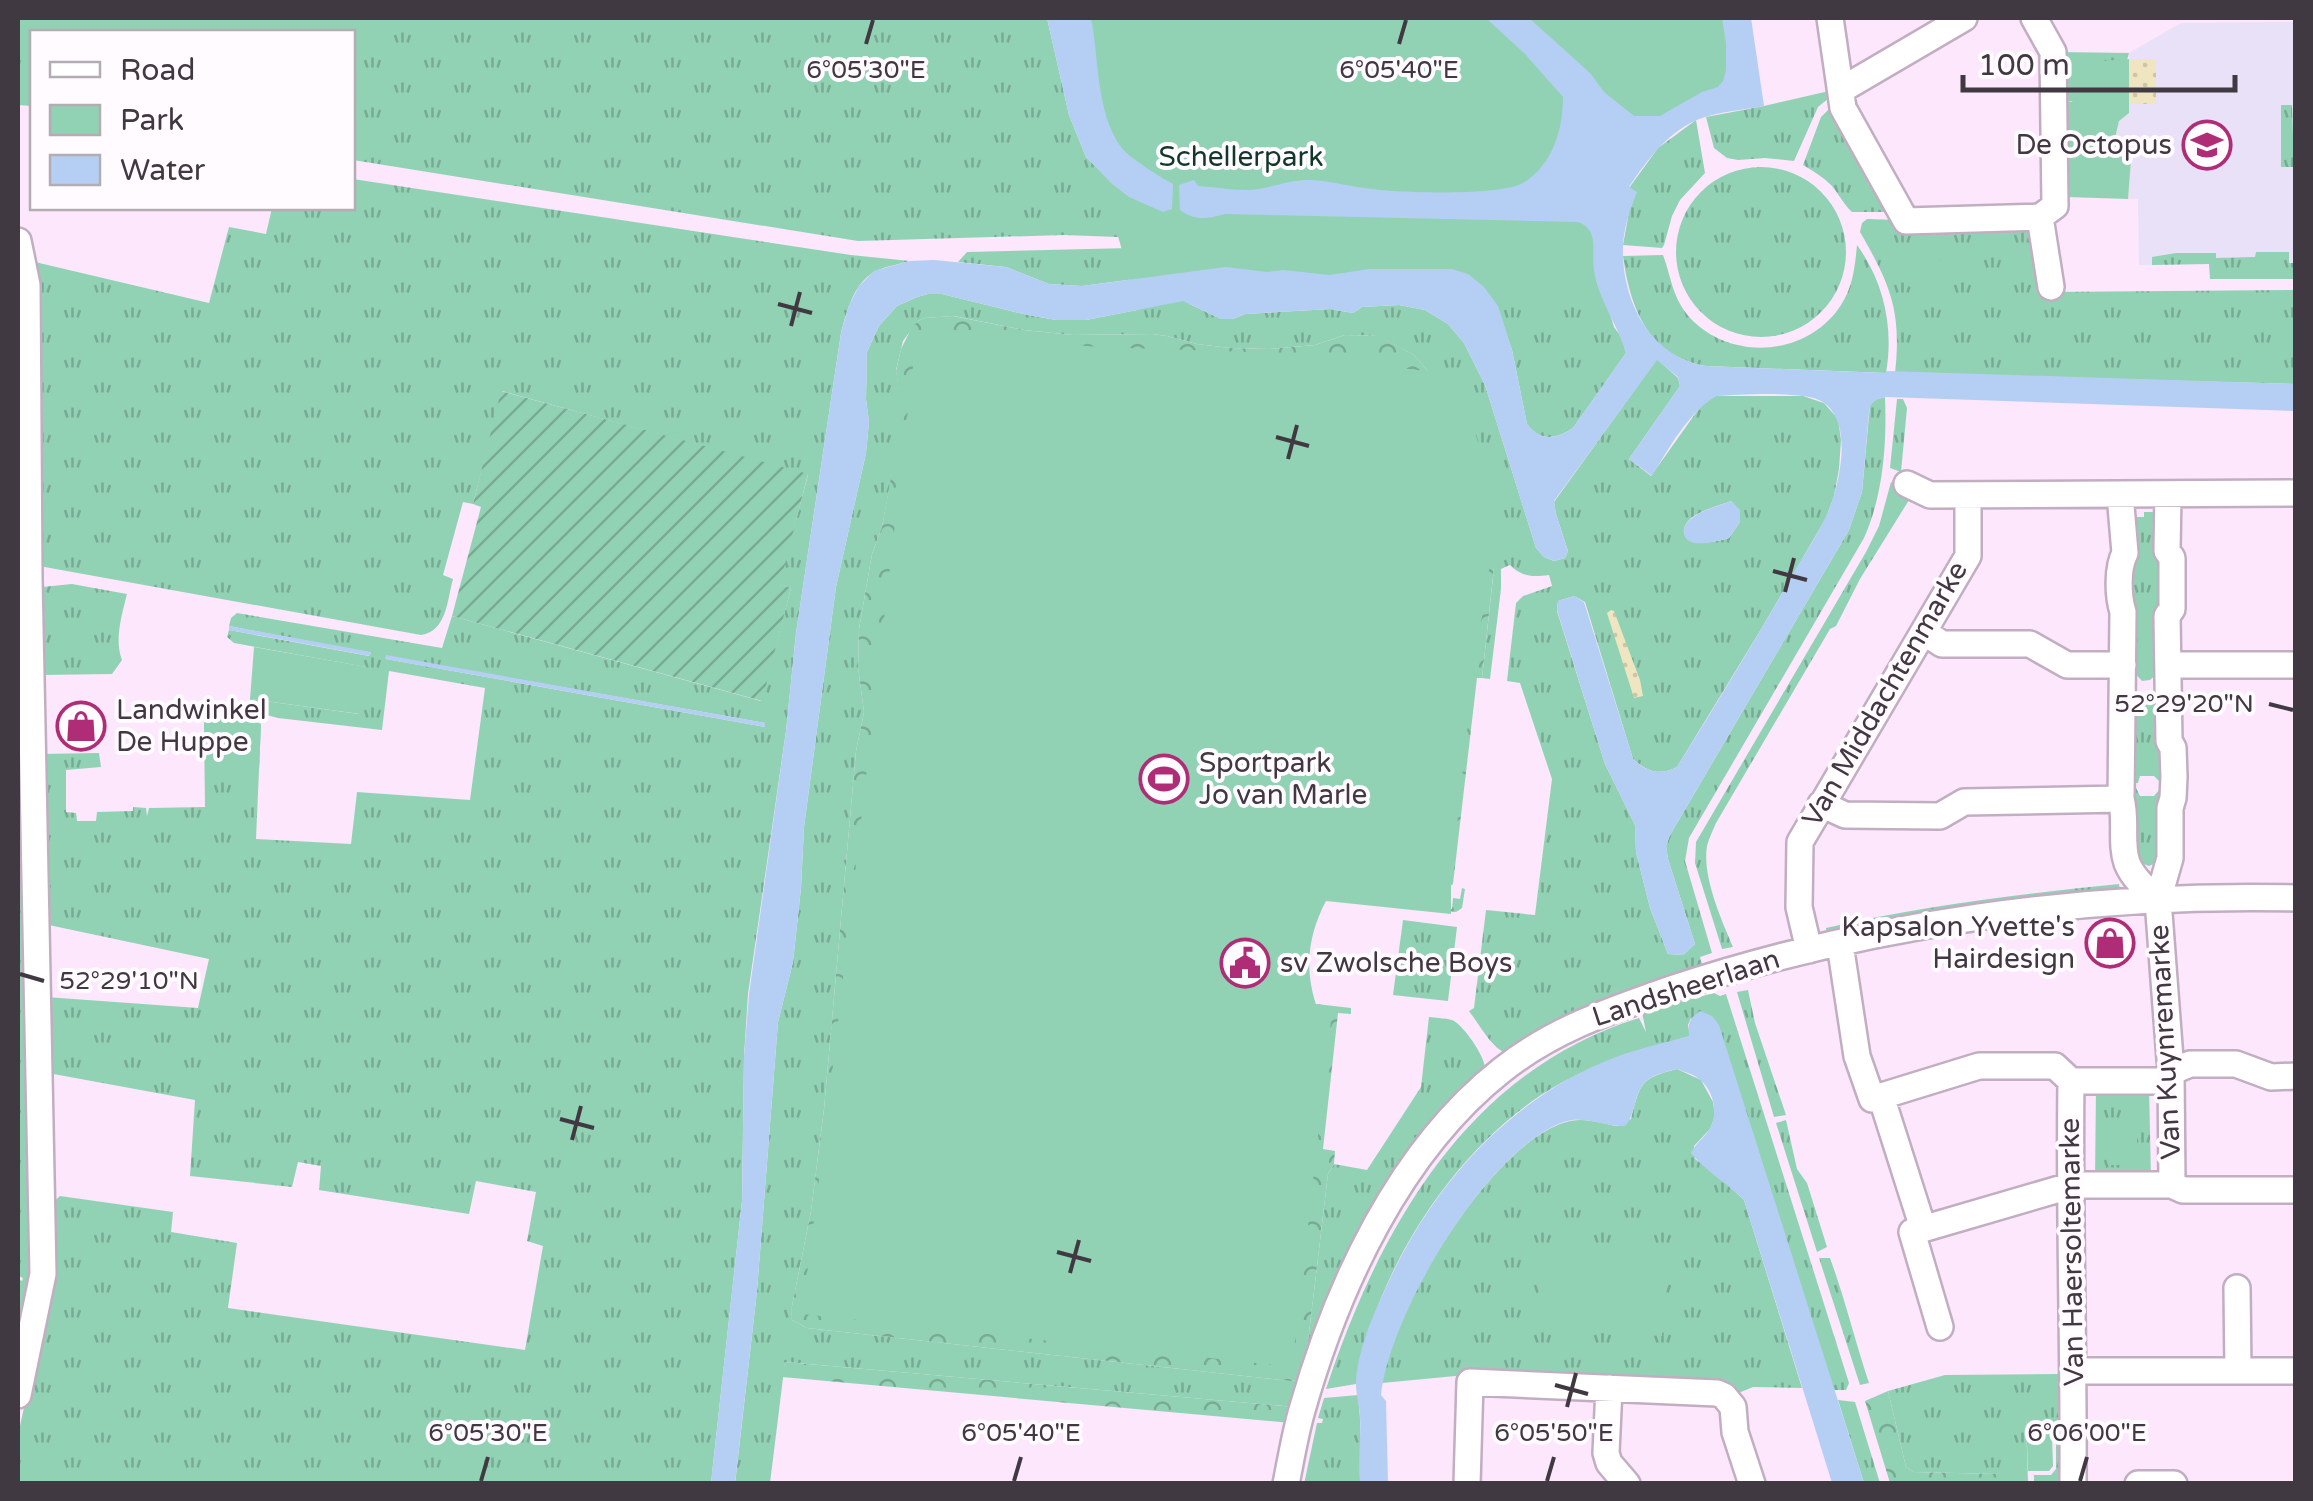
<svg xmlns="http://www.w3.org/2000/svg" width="2313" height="1501" viewBox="0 0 2313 1501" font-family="'Varela Round',sans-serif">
	<defs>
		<pattern id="grass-tufts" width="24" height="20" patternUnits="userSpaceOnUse" patternTransform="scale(2.5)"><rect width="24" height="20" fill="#92d2b4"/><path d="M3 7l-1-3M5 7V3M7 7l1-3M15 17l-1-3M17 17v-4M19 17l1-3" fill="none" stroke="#79ab94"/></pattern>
		<pattern id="forest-crowns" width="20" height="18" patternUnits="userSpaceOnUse" patternTransform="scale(2.5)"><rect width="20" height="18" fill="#92d2b4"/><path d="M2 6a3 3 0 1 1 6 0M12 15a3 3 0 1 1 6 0" fill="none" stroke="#79ab94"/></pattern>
		<pattern id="sand-dots" width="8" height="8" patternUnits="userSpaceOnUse" patternTransform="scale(2.5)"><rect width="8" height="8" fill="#efe5c0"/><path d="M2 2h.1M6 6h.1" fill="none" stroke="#cec5a6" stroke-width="1.8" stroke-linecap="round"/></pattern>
		<pattern id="garden-furrows" width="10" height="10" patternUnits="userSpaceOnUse" patternTransform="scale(2.5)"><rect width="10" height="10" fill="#92d2b4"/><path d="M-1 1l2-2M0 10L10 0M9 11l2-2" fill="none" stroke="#79ab94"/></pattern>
	</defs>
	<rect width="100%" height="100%" fill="#fce7fc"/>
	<path fill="#e8e1f7" d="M2295,22V263L2139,265L2138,199H2128L2131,160L2115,138L2119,121L2129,113V53L2181,23Z"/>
	<path fill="url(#grass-tufts)" fill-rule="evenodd" d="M18,18H1047L1069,115L1086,157L1171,239L1064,235L858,241L353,160L352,32H32V106L18,105Z
		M2060,52L2129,53C2123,80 2096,91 2072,102L2066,101Z
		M1829,91V98L1818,107L1794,161L1765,158L1738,160L1727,158L1714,148L1706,117L1764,106Z
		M1833,105L1893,212H1852C1844,205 1839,194 1831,185C1823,177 1813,171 1803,165L1821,117Z
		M2281,105H2292L2294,167H2281Z
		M1696,120L1705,173L1680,200L1672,216L1664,245L1662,248L1623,245L1629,212L1636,192L1629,188L1658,148Z
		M1676 252a85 85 0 1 1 170 0a85 85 0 1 1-170 0Z
		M353,179L851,255L910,261C900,264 888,266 878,270C854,281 847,310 841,333L796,633L786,731L748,994L744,1056L742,1201L711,1483L18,1484V1435L51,1283V1204L60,1196L173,1212L171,1232L237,1243L228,1308L525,1350L543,1246L527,1241L536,1192L476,1181L469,1214L319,1190L321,1166L298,1162L292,1187L190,1176L195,1100L48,1073L46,997L198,1008L209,959L44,924L39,754L99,753L101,767L66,770V812L76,813L77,821H96L97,812L133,811V807L146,808L147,816L149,808L205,807L204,723L216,713L261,724L256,839L351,844L357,792L470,800L485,688L389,671L382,730L278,718L251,711L250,699L359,714L366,667L234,643L227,637L229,630L369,656L371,653L229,626L231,618L237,613L442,648L452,616L761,701L791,588L779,584L808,475L502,391L473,504L463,502L443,575L453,579C447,600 447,631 421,635L39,566L42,415L35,262L209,303L229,227L266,234L272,208H352ZM386,656L765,723V727L386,659Z
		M1867,219L2026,224L2034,231L2049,292L2295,290V384L1895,373C1902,311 1890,284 1860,232L1862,223Z
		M1857,245C1884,282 1894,328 1886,373L1706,366C1648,356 1630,308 1623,256L1663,255C1672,279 1672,298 1691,319C1733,362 1808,356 1841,305C1853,287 1855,266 1857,245Z
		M1172,247L1593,256L1614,327L1622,338L1626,353L1573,428C1556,439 1540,442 1527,424L1512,350L1497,306L1173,274L1082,286L1049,284L1006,267L958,262L967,252Z
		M2256,252H2289V263H2295V279H2210L2209,264L2152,265V257L2176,253H2216V258L2255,257Z
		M928,294H942L1023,314L1056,320H1086L1183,301L1221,319H1233L1245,314L1330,309L1353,313L1362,307L1399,305L1425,310L1448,324L1464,343L1485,385L1536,548L1544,557L1554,561L1565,558L1568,551L1556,514L1554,502L1657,359L1678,378L1680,386L1629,459L1651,476L1695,414L1704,403L1716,396H1803L1824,403L1838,419L1841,440L1839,469L1834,496L1826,518L1760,631L1677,767C1659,776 1648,772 1633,759L1585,602L1574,596L1558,601L1557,611L1605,764L1635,825L1636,852L1650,908L1668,954L1683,955L1695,944L1668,859L1666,846L1670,835L1849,530L1862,492L1870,405L1875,400L1885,397C1887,444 1883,496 1864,538L1689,838L1685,861L1712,953L1700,957L1702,964L1637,986L1633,993C1598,1006 1565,1020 1533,1040C1525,1044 1514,1054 1505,1052C1493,1050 1477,1021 1469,1011L1474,1008L1486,910L1535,915L1552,779L1520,683L1507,681L1516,603L1523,596L1552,586L1549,575C1531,577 1523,577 1510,565L1501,569V589L1490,679L1482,678L1494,568L1482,569L1473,591L1443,862L1447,884L1451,885V890L1429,887L1427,906L1452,909L1453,898L1460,899L1462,888L1465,889L1462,908L1456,912L1294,894V889L1282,888L1277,875L1279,858L1433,875L1467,578L1269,556L1265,578L1252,576L1250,588L1264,591L1255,664L1199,659L1208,570L1201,568L1178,769L1171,768L1191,582L900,549V551L1189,583L1165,779L875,746L873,762L1165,795L1142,990L850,958L919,340L1081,358H1226L1435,380L1414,355L1378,336L1345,335L1315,345L1269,349L1230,348L1197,344L1167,336L1152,334L1073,335L1024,330L954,316L924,318L918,321L903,341L896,370L903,416L882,527L872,554L859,629L858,667L864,712L856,751L824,1109L811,1211L791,1311L792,1320L807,1328L1290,1381L1298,1380L1304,1375L1328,1174L1334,1164L1367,1170L1421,1087L1429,1017C1436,1018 1445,1018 1452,1020C1463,1024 1487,1059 1485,1070C1483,1079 1473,1086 1466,1093C1439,1121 1415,1150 1394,1183C1350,1253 1317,1328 1295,1407L785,1362L770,1483L735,1484L757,1291L778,1022L793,962L801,888L804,827L836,587L866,453L869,422L866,399L867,352L879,326L897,306L917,297ZM1731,501L1739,510L1740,522L1729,538C1718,541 1686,550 1684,532C1683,527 1688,521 1691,518C1702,510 1718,506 1731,501Z
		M1897,399H1903L1907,408L1901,472L1890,468Z
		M1891,482L1914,492L1860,579L1836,626L1830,629L1716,823C1713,830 1709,838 1707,846C1702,876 1721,919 1733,947L1722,949L1695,863L1696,842L1866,552L1879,526Z
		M2135,512L2136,517H2144V512H2154L2160,517L2162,669L2150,680L2142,681L2131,669L2130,518Z
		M72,584L127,594C122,614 114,640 122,660L112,674L43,675L36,592L42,587Z
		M2141,694H2150L2161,705L2166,783H2161L2154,776H2140L2138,783H2128L2131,704Z
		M2128,788H2136L2140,796H2154L2160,789L2166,790L2163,860L2149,866L2133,860Z
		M18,837L26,838L31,1277L18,1357V1279L22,1281L23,1278L18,1276Z
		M2119,884L2120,891L1827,936L1826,928C1923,906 2020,894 2119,884Z
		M1403,920L1457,927L1448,1001L1393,995Z
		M1748,990L1755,1023L1786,1115L1774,1117L1737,992Z
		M1714,993L1720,996L1726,994L1849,1383L1846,1390H1833L1691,1018L1688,1025L1690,1036C1646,1049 1602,1061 1561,1083C1458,1140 1375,1270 1356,1384L1326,1389C1379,1229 1467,1071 1639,1018L1646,1032L1642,1012Z
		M1677,1069L1701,1080L1713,1102L1715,1116L1710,1129L1694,1146L1695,1159L1716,1174L1744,1200L1802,1388L1753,1387L1736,1394L1466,1375L1382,1383C1393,1308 1489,1148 1563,1123C1576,1118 1589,1120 1602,1123C1605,1123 1613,1126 1617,1126C1622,1125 1626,1121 1631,1119C1640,1084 1640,1078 1677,1069Z
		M2149,1085L2151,1179L2095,1180L2096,1087Z
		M1786,1120L1797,1169L1807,1183L1827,1247L1817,1252L1776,1123Z
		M1819,1258H1830C1845,1299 1855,1341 1869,1383L1860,1385Z
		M2059,1374L2064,1377L2067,1436H2037L2026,1418L2028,1483H1997V1474L1913,1472L1906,1467L1888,1391L1945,1375Z
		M1358,1395L1360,1418V1483L1304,1484L1317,1423H1322L1323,1419L1318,1418L1324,1398Z
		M1838,1400L1855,1402L1880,1483H1864Z
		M2056,1442H2067L2061,1481L2057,1483L2034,1484V1475H2051L2056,1469Z"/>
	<path fill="url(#forest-crowns)" d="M953,316L1024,330L1073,335L1152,334L1167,336L1197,344L1230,348L1269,349L1315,345L1345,335L1379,336L1414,355L1436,381L1226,358L1308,1003L1351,1008V1014L1338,1013L1323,1149L1335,1151L1334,1164L1328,1174L1304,1375L1298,1380L1290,1381L807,1328L792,1320L791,1311L811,1211L824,1109L856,751L864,712L858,667L859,629L872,554L882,527L902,416L896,371L901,349L911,329L918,321L924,318Z
		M1494,567L1482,678H1477L1453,884L1450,886L1482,568Z
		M785,1362L1295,1407L1291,1423L782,1377Z
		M1888,1391L1906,1467L1913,1472L1998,1474L1997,1483H1890L1865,1401Z"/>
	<path fill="url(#sand-dots)" d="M2129,59H2156V104H2129V113L2119,121L2115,137L2123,152L2131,160L2128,199L2114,183L2066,101C2094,104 2113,78 2129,59Z
		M1611,610L1614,611L1640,680L1643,696L1634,698L1607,613Z"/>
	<path fill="#92d2b4" d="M1057,18H1736L1747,91L1628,136L1613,295L1242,297L1139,311Z
		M2129,59V113L2119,121L2115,138L2123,152L2131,160L2128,199L2066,197V101L2072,102L2074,98L2073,63Z
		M1911,244C1929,246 1945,254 1942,274L1922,291C1901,287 1892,272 1898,251Z
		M917,331L1099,347L1277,353L1434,372L1458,383L1517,556L1490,563L1473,677L1451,881V914L1326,901C1307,937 1304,972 1318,1010L1332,1012L1292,1367L802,1314L829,1101Z
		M2139,603H2153L2155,670H2137Z
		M254,647L367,667L360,714L250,699Z
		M216,713L241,716L261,724L259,769L205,768L204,723Z
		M2137,1129V1165H2108V1130Z
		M1542,1252L1666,1259L1662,1336L1537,1330Z
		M2026,1418H2037L2038,1436H2052L2053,1466L2049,1471H2028Z"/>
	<path fill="url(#garden-furrows)" d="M501,391L808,474L780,584L791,588L762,701L452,616L481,507L473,504Z"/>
	<path fill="#b5cff4" d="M1047,18H1091C1099,58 1096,113 1121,147C1129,158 1160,177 1173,184L1172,209L1163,212L1129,197L1111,183L1086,157L1069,115Z
		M1486,18H1529L1590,73L1604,92L1634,116H1660L1702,92L1718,87L1723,81L1726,70V43L1722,18H1751L1764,106C1744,110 1722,111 1702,118C1670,129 1647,160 1629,187L1637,192C1630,209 1624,227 1623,246C1621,300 1650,357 1706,366L1885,373L1887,371L2295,384V411L1886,397C1875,400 1871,401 1869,412L1862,492L1849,530L1670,835L1666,846L1668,859L1695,944L1683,955L1668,954L1650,908L1636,852L1635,825L1605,764L1557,610L1558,601L1574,596L1584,602L1633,759C1647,772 1659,776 1677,767C1716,704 1755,641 1792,576C1806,551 1826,524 1834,495C1842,467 1850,421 1823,402C1805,390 1739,395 1716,396C1688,413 1669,448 1652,476L1629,459L1680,386L1678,377L1657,360L1554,501L1556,514L1568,551L1565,558L1554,561L1544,557L1536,548L1485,385L1464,343L1448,324L1425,310L1399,305L1362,307L1353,313L1330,309L1245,314L1233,319H1221L1183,301L1086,320H1056L1023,314L942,294H928L917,297L897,306L879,326L867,352L866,399L869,422L866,453L836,587L804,827L801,888L793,962L778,1022L757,1291L735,1483H711L742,1201L744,1056L749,994L786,731L796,633L841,333L849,305L859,286L874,271L910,261L934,260L1006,267L1049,284L1082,286L1226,267L1267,272L1283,270L1329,275L1370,269H1452L1468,274L1484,287L1498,306L1512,350L1527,424C1541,442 1556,439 1573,428L1626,353C1618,325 1599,301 1594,271C1591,251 1600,230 1578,222L1225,214C1207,219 1195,221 1180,210L1179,185L1194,180L1198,186C1217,187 1240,192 1259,189C1276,186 1293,179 1311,180C1331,181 1352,187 1372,189C1399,193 1502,196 1523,183C1553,165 1563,129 1563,97L1525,54Z
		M1731,501L1740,510V522L1729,538C1718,541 1685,551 1684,532C1683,527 1688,521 1692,518C1702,510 1719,506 1731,501Z
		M229,626L371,652L370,656L229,630Z
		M386,655L765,723V727L385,659Z
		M1700,1011L1712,1016L1719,1025L1864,1483H1832L1744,1200C1728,1184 1704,1170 1691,1153C1696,1142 1707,1136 1711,1126C1718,1111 1713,1090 1700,1080C1695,1074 1684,1072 1677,1069C1653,1075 1642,1077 1635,1103C1632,1113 1632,1118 1625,1126C1604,1127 1585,1115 1564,1122C1486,1149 1389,1316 1381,1395L1386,1401L1388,1483H1360C1358,1461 1361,1438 1360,1415C1359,1405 1356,1394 1356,1384C1357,1350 1374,1313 1388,1283C1434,1183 1512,1096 1616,1057C1640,1048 1665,1043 1689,1036C1688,1023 1689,1019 1700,1011Z"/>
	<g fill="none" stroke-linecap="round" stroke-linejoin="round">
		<g stroke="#c2aec1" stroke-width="30">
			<path id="minor" d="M1830,18L1843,108L1906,221L2040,217L2055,206L2053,52L2034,18
				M1841,90L1964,18
				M2040,217L2051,287
				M18,241L27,285L29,578L43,1274L18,1395
				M1907,484L1930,495L2296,493
				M2120,494L2125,553C2117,568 2118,596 2123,612L2121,799C2127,819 2120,843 2127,863C2133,878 2146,889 2158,900
				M2168,494L2167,551L2172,558V609L2167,616L2169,741L2173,748L2174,777L2173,798L2170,808V858L2158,900L2171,1072L2172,1185
				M1924,632L1942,644H2030L2067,665H2123
				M2169,665H2296
				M1821,804L1845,815L1940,816L1964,802L2121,799
				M1840,944L1857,1056L1872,1099L1979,1066H2055L2071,1081H2163L2171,1072L2190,1064H2236L2271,1077L2296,1076
				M1809,950L1799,907L1800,842L1968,556V495
				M2071,1081C2069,1215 2074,1349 2073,1484
				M1881,1096L1923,1228
				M2237,1288L2238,1371
				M1940,1327L1912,1232L2073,1185H2172L2183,1190H2296
				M2074,1371H2296
				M1609,1388L1606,1453L1609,1463L1627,1484
				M1286,1484C1291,1459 1295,1434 1302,1410C1337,1287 1399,1151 1502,1070C1552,1030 1611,1010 1671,989C1870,923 2086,893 2296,898
				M1467,1484L1470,1382L1717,1393L1724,1396L1733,1407L1735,1432L1752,1484
				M2138,1484H2174"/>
		</g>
		<use href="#minor" stroke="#fff" stroke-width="25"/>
	</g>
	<path fill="none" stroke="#413941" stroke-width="4" d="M866,44L873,20M1399,44L1406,20M778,304L812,313M791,326L800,292M1276,437L1309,446M1288,459L1297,425M1773,571L1807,580M1785,592L1794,558M2269,704L2293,710M20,974L44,981M560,1119L594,1128M572,1140L581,1106M1057,1252L1091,1261M1070,1273L1079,1240M1555,1385L1588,1394M1567,1407L1576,1373M481,1481L488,1457M1014,1481L1021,1457M1547,1481L1554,1457M2080,1481L2087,1457"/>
	<defs>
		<g id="school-ring" transform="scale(2.5)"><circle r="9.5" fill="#fffbff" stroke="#af2d76" stroke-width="1.5"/><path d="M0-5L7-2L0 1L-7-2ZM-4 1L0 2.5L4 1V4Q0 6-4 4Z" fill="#af2d76"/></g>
		<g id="shop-ring" transform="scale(2.5)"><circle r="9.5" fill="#fffbff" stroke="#af2d76" stroke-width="1.5"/><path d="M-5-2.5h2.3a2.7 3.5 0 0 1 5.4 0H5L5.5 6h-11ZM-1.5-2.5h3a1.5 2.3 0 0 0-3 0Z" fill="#af2d76"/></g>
		<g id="stadium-ring" transform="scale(2.5)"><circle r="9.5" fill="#fffbff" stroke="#af2d76" stroke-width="1.5"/><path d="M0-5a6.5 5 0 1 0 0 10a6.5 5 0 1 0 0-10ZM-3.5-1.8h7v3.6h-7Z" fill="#af2d76"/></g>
		<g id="civic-ring" transform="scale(2.5)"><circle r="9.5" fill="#fffbff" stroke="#af2d76" stroke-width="1.5"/><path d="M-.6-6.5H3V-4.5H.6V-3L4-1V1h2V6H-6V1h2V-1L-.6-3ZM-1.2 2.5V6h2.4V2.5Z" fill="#af2d76"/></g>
	</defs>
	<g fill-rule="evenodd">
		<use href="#school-ring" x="2207" y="145"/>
		<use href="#shop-ring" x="81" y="726"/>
		<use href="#stadium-ring" x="1164" y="779"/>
		<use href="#shop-ring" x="2110" y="943"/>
		<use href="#civic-ring" x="1245" y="963"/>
	</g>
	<g text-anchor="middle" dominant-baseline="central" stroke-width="8" stroke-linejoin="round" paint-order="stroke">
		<g font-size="28" fill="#413941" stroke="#fffbff" text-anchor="start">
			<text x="2172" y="145" text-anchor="end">De Octopus</text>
			<text x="116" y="710">Landwinkel<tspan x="116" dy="32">De Huppe</tspan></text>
			<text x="1199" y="763">Sportpark<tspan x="1199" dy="32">Jo van Marle</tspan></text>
			<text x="2075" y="927" text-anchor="end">Kapsalon Yvette's<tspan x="2075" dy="32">Hairdesign</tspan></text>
			<text x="1280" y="963">sv Zwolsche Boys</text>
		</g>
		<g font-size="28" fill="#133829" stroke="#fffbff">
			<text x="1241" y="157">Schellerpark</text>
		</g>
		<g font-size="28" fill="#413941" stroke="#fffbff">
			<text transform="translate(1885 694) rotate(-60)">Van Middachtenmarke</text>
			<text transform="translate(1686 988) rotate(-18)">Landsheerlaan</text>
			<text transform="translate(2165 1042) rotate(-93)">Van Kuynremarke</text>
			<text transform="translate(2072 1252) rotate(-91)">Van Haersoltemarke</text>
		</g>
	</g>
	<g font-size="25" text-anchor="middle" fill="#413941" stroke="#fffbff" stroke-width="8" stroke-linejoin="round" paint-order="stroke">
		<text x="866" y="78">6°05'30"E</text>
		<text x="1399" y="78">6°05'40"E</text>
		<text x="2184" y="712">52°29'20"N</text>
		<text x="129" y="989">52°29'10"N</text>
		<text x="488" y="1441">6°05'30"E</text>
		<text x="1021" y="1441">6°05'40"E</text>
		<text x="1554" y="1441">6°05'50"E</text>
		<text x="2087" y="1441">6°06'00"E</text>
	</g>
	<rect width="2313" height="1501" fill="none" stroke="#413941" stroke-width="40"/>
	<rect x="30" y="30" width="325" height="180" fill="#fffbff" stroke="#b3adb3" stroke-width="2.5"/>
	<rect x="50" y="62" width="50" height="15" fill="#ffffff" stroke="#b3adb3" stroke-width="2.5"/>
	<text x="120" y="80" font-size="30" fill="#413941">Road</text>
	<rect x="50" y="105" width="50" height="30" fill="#92d2b4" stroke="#b3adb3" stroke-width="2.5"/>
	<text x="120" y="130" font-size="30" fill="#413941">Park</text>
	<rect x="50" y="155" width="50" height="30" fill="#b5cff4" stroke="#b3adb3" stroke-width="2.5"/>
	<text x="120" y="180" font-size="30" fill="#413941">Water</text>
	<path d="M1963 75v15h272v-15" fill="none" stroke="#413941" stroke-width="5"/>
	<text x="1978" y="75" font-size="30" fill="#413941" stroke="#fffbff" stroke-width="8" paint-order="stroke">100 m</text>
</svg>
